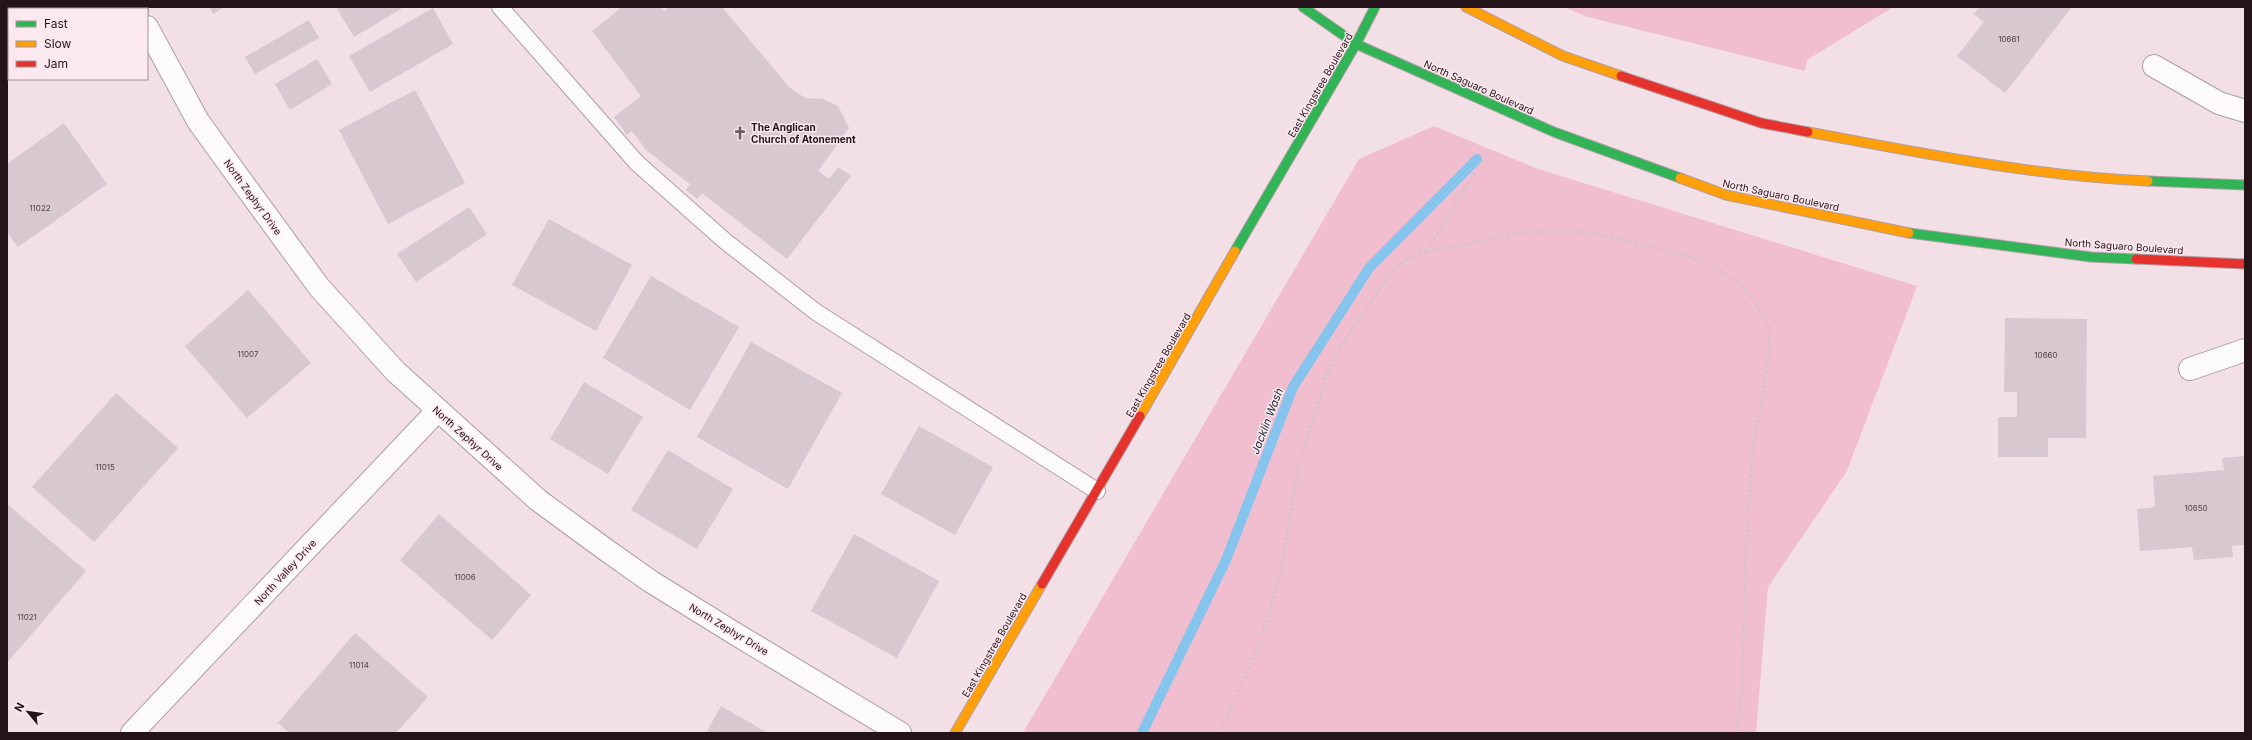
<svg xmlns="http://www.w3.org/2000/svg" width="2252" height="740" viewBox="0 0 2252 740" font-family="Inter,sans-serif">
	<rect width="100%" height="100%" fill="#f3dfe6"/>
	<path fill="#f1bed0" d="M1564,7H1893L1807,60L1805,71L1588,17Z
		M1434,126L1538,169L1917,286L1847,471L1768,587L1756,733H1023L1359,159Z"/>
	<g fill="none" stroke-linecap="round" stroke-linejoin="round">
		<path stroke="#85c4ec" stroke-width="10" d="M1142,733L1226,560L1293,387L1369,268L1477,159"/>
	</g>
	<path fill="#d8c8d0" d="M209,7H225L213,14Z
		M336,7H404L354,37Z
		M622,7H661L664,11L669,7H722L789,87L805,98L823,99L838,106L849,128L818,171L829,179L838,167L851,176L787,259L702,193L697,199L686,190L690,184L646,150L632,131L627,135L614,117L641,96L592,31Z
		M1979,7H2072L2005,93L1957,56L1984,22L1974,14Z
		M433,8L453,44L370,92L349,56Z
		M309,20L319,38L255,74L245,57Z
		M317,59L332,84L290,110L275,84Z
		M415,90L465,183L388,224L339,130Z
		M64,123L107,184L18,247L7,232V164Z
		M469,207L487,234L416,282L397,254Z
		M549,219L632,265L596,331L512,285Z
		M651,276L739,327L690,410L603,358Z
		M248,290L311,363L247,418L185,346Z
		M2005,318L2087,319L2086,438H2048V457H1998V417H2017V392H2004Z
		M751,342L842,393L788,489L697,437Z
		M584,382L643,417L608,474L550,439Z
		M116,393L178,448L94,542L32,487Z
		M919,426L993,467L955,535L881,494Z
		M668,450L733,489L697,549L631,510Z
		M2245,456V545L2232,546L2233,557L2194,560L2192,547L2140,551L2137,509L2155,507L2153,476L2224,470L2222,458Z
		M7,504L86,571L7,663Z
		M439,514L531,595L492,640L400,560Z
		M854,534L939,581L897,658L811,611Z
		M355,633L428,697L396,733H289L278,723Z
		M721,706L768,733H706Z"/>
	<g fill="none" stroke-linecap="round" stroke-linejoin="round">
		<g stroke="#ae9ea4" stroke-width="18">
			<path id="lane" d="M500,7L637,163L725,241L816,312L1097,491"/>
		</g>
		<g stroke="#ae9ea4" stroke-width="24">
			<path id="street" d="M136,7L137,9
				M147,27L198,121L221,153L319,287L395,371L538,500L602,547L650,581L734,633L900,733
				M2154,66L2219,103L2245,111
				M2190,369L2245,350
				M132,733L437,411"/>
		</g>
		<g stroke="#ae9ea4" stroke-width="11">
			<path id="fast" d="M1303,7L1356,44L1554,132L1680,178
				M2148,181L2245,185
				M1909,233L2091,257L2136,259
				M1235,251L1356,44L1375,7"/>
		</g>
		<g stroke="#ae9ea4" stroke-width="11">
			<path id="slow" d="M1466,7L1563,56L1621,76
				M1808,132C1921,153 2033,176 2148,181
				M1680,178L1726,195L1909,233
				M1140,416L1235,251
				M955,733L1042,584"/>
		</g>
		<g stroke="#ae9ea4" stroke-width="11">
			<path id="jam" d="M1621,76L1761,123L1808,132
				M2136,259L2245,264
				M1042,584L1140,416"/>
		</g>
		<path stroke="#cbc5c7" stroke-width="2.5" stroke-dasharray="2 3" stroke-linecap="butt" d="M1426,251L1483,160
			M1220,733L1253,658L1270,611L1281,570L1297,473L1328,371L1343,342L1383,284L1403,261L1426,252L1526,232H1589L1685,255L1711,265L1733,279L1748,292L1759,308L1769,328V355L1752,457L1745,566L1742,687L1737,733"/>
		<use href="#lane" stroke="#fdfafb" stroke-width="16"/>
		<use href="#street" stroke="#fdfafb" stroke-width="22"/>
		<use href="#fast" stroke="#30b455" stroke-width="9"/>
		<use href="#slow" stroke="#ff9f0a" stroke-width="9"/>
		<use href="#jam" stroke="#e5322d" stroke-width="9"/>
	</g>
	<defs>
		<g id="church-bare" transform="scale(1.08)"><path d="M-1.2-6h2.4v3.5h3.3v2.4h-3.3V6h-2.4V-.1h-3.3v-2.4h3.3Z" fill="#6c5b61" stroke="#fce9ef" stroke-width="2.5" paint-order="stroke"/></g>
	</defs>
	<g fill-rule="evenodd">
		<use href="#church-bare" x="740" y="133"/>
	</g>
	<g text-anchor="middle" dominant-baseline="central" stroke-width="3" stroke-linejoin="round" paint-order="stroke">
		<g font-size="8" fill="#53434a">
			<text x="2009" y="39">10661</text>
			<text x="40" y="208">11022</text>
			<text x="248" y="354">11007</text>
			<text x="2046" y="355">10660</text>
			<text x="105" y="467">11015</text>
			<text x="2196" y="508">10650</text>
			<text x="465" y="577">11006</text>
			<text x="27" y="617">11021</text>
			<text x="359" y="665">11014</text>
		</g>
		<g font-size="10" fill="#24141a" stroke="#fce9ef">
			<text transform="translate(1320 85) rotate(-60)">East Kingstree Boulevard</text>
			<text transform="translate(1479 87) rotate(24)">North Saguaro Boulevard</text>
			<text transform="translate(1781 195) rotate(12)">North Saguaro Boulevard</text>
			<text transform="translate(253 197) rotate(54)">North Zephyr Drive</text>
			<text transform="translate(2124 246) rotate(4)">North Saguaro Boulevard</text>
			<text transform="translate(1158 365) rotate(-60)">East Kingstree Boulevard</text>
			<text transform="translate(468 438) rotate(42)">North Zephyr Drive</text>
			<text transform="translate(285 572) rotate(-47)">North Valley Drive</text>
			<text transform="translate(729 629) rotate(31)">North Zephyr Drive</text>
			<text transform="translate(994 645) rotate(-60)">East Kingstree Boulevard</text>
		</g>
		<g font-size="10" font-weight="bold" fill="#24141a" stroke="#fce9ef" text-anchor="start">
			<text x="751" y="127">The Anglican<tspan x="751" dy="12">Church of Atonement</tspan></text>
		</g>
		<g font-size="11" font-style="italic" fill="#172c39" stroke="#fce9ef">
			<text transform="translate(1267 421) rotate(-69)">Jacklin Wash</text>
		</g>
	</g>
	<rect width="2252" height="740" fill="none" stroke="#24141a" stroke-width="16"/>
	<rect x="8" y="8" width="140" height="72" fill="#fce9ef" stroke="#a6949a"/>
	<rect x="16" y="21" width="20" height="6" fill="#30b455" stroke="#a6949a"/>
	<text x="44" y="28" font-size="12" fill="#24141a">Fast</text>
	<rect x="16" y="41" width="20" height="6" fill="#ff9f0a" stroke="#a6949a"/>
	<text x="44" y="48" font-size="12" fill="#24141a">Slow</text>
	<rect x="16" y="61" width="20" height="6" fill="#e5322d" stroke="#a6949a"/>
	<text x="44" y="68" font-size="12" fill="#24141a">Jam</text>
	<g transform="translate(28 712) rotate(299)" stroke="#fce9ef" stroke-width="3" paint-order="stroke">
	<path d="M0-3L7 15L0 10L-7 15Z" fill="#24141a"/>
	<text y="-6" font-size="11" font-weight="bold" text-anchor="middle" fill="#24141a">N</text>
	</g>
</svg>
